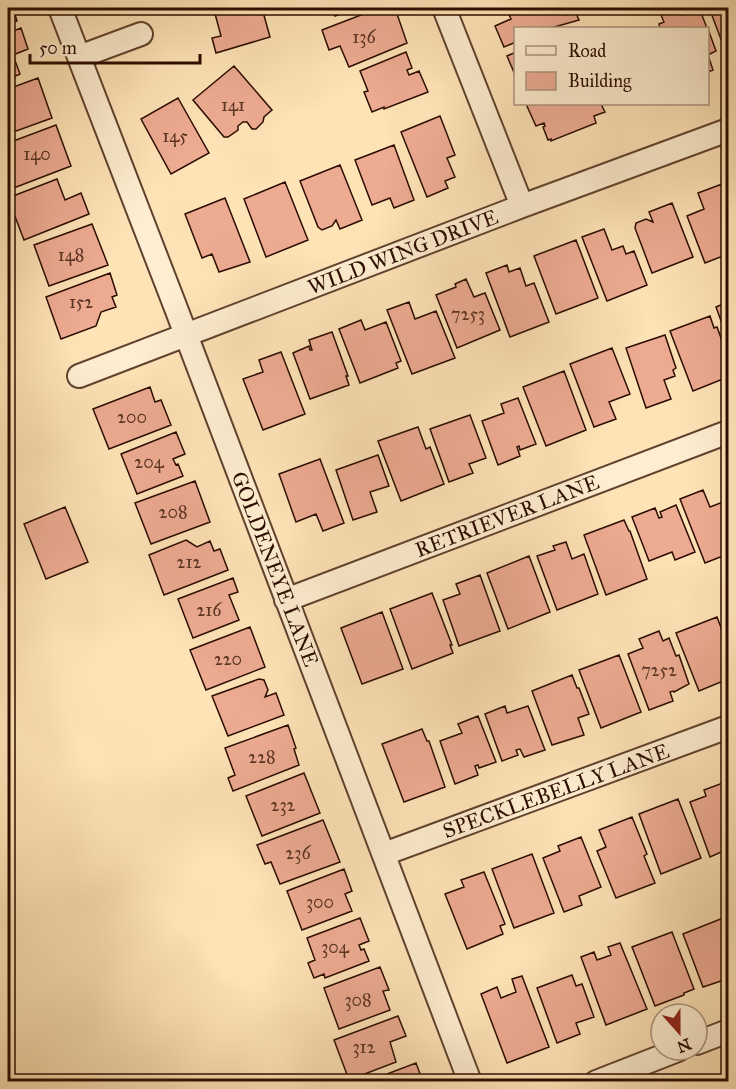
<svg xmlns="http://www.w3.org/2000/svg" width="736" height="1089" viewBox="0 0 736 1089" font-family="'IM FELL Great Primer',serif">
	<rect width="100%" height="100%" fill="#fee3b7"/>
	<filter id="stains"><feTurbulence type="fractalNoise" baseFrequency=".00333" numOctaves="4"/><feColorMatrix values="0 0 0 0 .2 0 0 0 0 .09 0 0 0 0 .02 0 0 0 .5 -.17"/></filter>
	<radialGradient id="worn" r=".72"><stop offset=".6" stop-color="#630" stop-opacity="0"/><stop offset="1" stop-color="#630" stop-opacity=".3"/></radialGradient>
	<path fill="#edab92" stroke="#2c0c00" stroke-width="1.5" d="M8,8H13L17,21L8,24Z
		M223,8H262L270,37L216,53L212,38L221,36L214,10Z
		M331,8H357L335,16Z
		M379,8H395L407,43L349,67L340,46L329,50L322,30Z
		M506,8H561L565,15L575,11L579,20L551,28H516V42L504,47L495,26L511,19Z
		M658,8H679L682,15L699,8L707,28H660L659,24L664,22Z
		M716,8H728V58L710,10Z
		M21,28L28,49L13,55L20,74L8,79V33Z
		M708,29L716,51L708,55L713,70L708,72Z
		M406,52L412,68L407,70L409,75L419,71L428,92L384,109V107L372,112L364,92L368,91L360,71Z
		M516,52V77L507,56Z
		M234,66L272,110L264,117L263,122L256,129H252L247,122H243L238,126V130L228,137H224L193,100Z
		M38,78L52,118L8,134V89Z
		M178,98L209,153L171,174L141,119Z
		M526,104H601L605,112L594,116L596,123L551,141V139L548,140L543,127L545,126L544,123L536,126Z
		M440,116L455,155L447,158L455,177L445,181L448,188L427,197L401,132Z
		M56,125L71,166L11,189L8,181V143Z
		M394,145L414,200L394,208L390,198L372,205L355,160Z
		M340,165L362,220L340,229L336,220L332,226L322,230L318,227L300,181Z
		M57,179L65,200L81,193L89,214L24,240L8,198Z
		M285,182L308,240L266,257L244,199Z
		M722,184L728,202V254L705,263L687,216L704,209L698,193Z
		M225,198L250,262L219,272L212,254L202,258L185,214Z
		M672,203L693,257L652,273L635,228L636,223L646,219L653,222L649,212Z
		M92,224L108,265L49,286L34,245Z
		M604,229L612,250L623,246L626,254L634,251L647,285L607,301L582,237Z
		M576,240L598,298L556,314L534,256Z
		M507,265L509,272L520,268L526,286L534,283L549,322L510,337L486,273Z
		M110,273L117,295L112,297L116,307L101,312L96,326L61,339L46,297Z
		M466,279L474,297L485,293L500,330L457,348L436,295L456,287L455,284Z
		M409,302L415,319L436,311L455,358L412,374L387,310Z
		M728,302V340L716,307Z
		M710,316L714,328L717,327L728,357V377L693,391L670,331Z
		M361,320L365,330L386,322L401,361L396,363L398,368L360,383L339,329Z
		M332,332L348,376H346L349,385L310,399L293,353L309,346L310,350H312L309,340Z
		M665,335L676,368L673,370L675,376L664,380L671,399L646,408L626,348Z
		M612,348L630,394L609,402L616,419L594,427L570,364Z
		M281,352L305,414L263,430L243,379L263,372L259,360Z
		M564,371L586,430L546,446L523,387Z
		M150,387L155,402L161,400L171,425L109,449L93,409Z
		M518,398L536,444L520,450L519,446L517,447L520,456L498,465L482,421L504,413L501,404Z
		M470,415L486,458L469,464L473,473L449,482L430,429Z
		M418,427L426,449L430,447L444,484L401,501L378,441Z
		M176,432L185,454L173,459L176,465L178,464L183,476L137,494L121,454Z
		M378,455L389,486L370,492L377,512L353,520L336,470Z
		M320,459L344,523L323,531L316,514L296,522L279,474Z
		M195,481L210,522L151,544L135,503Z
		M703,490L710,507L728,500V554L705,563L680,499Z
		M676,505L695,552L675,560L672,552L649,561L632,517L655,508L659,518L662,517L660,512Z
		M65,507L88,562L46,579L24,524Z
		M624,520L629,531H630L647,579L606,595L584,535Z
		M186,540L197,547L210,541L214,551L220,549L228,570L164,595L149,555Z
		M566,542L572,559L584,554L598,594L557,610L537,556L555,550L553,546Z
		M529,556L550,612L508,629L487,573Z
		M480,575L500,631L459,646L443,600L460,594L456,584Z
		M233,578L238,592L229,595L239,620L193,638L178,599Z
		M432,593L452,645H450L453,653L412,669L390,609Z
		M382,612L403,669L362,684L341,628Z
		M717,617L728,646V679L699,691L676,633Z
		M250,627L265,667L206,690L190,650Z
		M659,631L663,641L669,638L676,656L679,655L689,684L674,692L673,691L670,692L673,701L649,710L628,654L643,648L639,639Z
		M619,655L641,712L601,728L579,670Z
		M572,675L577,688H579L589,714L578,718L584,735L552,745L532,691Z
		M259,679L264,680L268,690L265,697L276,693L284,715L228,736L212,696Z
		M505,706L507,713L528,706L545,750L524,757L520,749L516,750L518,755L502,761L485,714Z
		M478,716L496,762L479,768L478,765L475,766L478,775L455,784L440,741L462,733L458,724Z
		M288,725L296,748L294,749L299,765L233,791L228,778L235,775L225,748Z
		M422,729L427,741H429L445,787L404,802L382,744Z
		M304,773L320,813L262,836L246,796Z
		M728,781V849L710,857L690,802L706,796L704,790Z
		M678,799L701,858L661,874L639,814Z
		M632,817L647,854L644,856L655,883L616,898L597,851L606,847L599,830Z
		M323,820L340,862L280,884L271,862L265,864L257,845Z
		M581,837L601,887L579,896L582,905L564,912L543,858L560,851L558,846Z
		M532,854L554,913L514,928L492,869Z
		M344,869L352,891L345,894L352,911L302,930L287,891Z
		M484,872L505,924L500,926L503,934L467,949L445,894L464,887L461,880Z
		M360,918L369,941L359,945L361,950L364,949L369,961L325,978L324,974L314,978L308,963L315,960L307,938Z
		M723,918L728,933V966L723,968L727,979L703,987L683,934Z
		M672,932L694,989L684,993V995L655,1006L632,947Z
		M620,943L647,1009L606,1025L581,957L594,952L597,960L611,955L608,947Z
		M380,967L389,990L383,991L390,1010L339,1029L324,988Z
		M572,975L576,986L582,984L594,1017L576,1023L580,1034L557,1043L537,988Z
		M522,976L549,1047L507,1063L481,994L497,987L501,998L516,992L512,979Z
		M398,1016L406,1036L390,1042L396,1062L349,1080L334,1040Z
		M416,1063L423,1082H366Z"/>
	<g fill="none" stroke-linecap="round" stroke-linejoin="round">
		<g stroke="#60422e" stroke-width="26">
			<path id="street" d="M60,8C199,365 334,723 470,1082
				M444,8L522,206
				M79,57L141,34
				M79,376L522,206L728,130
				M286,600L728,432
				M384,854L728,727
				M697,1043L728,1031
				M596,1082L678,1050"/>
		</g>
		<use href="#street" stroke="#feedd0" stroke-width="22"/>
	</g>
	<g text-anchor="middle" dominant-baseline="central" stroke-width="5" stroke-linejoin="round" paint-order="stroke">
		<g font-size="18" fill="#5c3424">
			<text x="364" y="37">136</text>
			<text x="233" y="105">141</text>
			<text x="175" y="136">145</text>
			<text x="37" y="154">140</text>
			<text x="71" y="255">148</text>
			<text x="81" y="302">152</text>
			<text x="468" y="314">7253</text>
			<text x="132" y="417">200</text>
			<text x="149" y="462">204</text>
			<text x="173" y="512">208</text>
			<text x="189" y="562">212</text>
			<text x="209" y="610">216</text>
			<text x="228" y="659">220</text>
			<text x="659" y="670">7252</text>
			<text x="262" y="757">228</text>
			<text x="283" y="805">232</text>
			<text x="298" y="853">236</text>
			<text x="320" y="902">300</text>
			<text x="335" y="947">304</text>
			<text x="358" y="1000">308</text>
			<text x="364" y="1047">312</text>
		</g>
		<g font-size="21" fill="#2c0c00" stroke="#feedd0">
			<text transform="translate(403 252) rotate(-21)">WILD WING DRIVE</text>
			<text transform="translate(507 516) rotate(-21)">RETRIEVER LANE</text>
			<text transform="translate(275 569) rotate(69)">GOLDENEYE LANE</text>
			<text transform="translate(556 791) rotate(-20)">SPECKLEBELLY LANE</text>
		</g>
	</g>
	<rect width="736" height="1089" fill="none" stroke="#fee3b7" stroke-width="30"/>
	<rect x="9" y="9" width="718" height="1071" fill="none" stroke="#2c0c00" stroke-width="3"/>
	<rect x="15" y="15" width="706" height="1059" fill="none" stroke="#2c0c00" stroke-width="1.5"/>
	<rect x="514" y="27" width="195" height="78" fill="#feedd0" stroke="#aa937d" stroke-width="1.5"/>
	<rect x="526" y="46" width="30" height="9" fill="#feedd0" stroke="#aa937d" stroke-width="1.5"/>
	<text x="568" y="57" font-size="18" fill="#2c0c00">Road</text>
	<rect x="526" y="72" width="30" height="18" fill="#edab92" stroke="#aa937d" stroke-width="1.5"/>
	<text x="568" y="87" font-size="18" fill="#2c0c00">Building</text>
	<g transform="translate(679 1032) rotate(159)"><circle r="28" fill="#feedd0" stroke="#aa937d" stroke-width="1.5"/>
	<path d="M0-4.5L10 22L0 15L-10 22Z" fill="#8f2418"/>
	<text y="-9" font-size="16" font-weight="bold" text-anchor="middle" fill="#2c0c00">N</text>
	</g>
	<path d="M30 54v9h170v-9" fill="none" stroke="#2c0c00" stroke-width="3"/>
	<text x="39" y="54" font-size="18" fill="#2c0c00" stroke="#feedd0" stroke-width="4.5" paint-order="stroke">50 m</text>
	<rect width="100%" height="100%" filter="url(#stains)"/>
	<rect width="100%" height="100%" fill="url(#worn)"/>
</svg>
